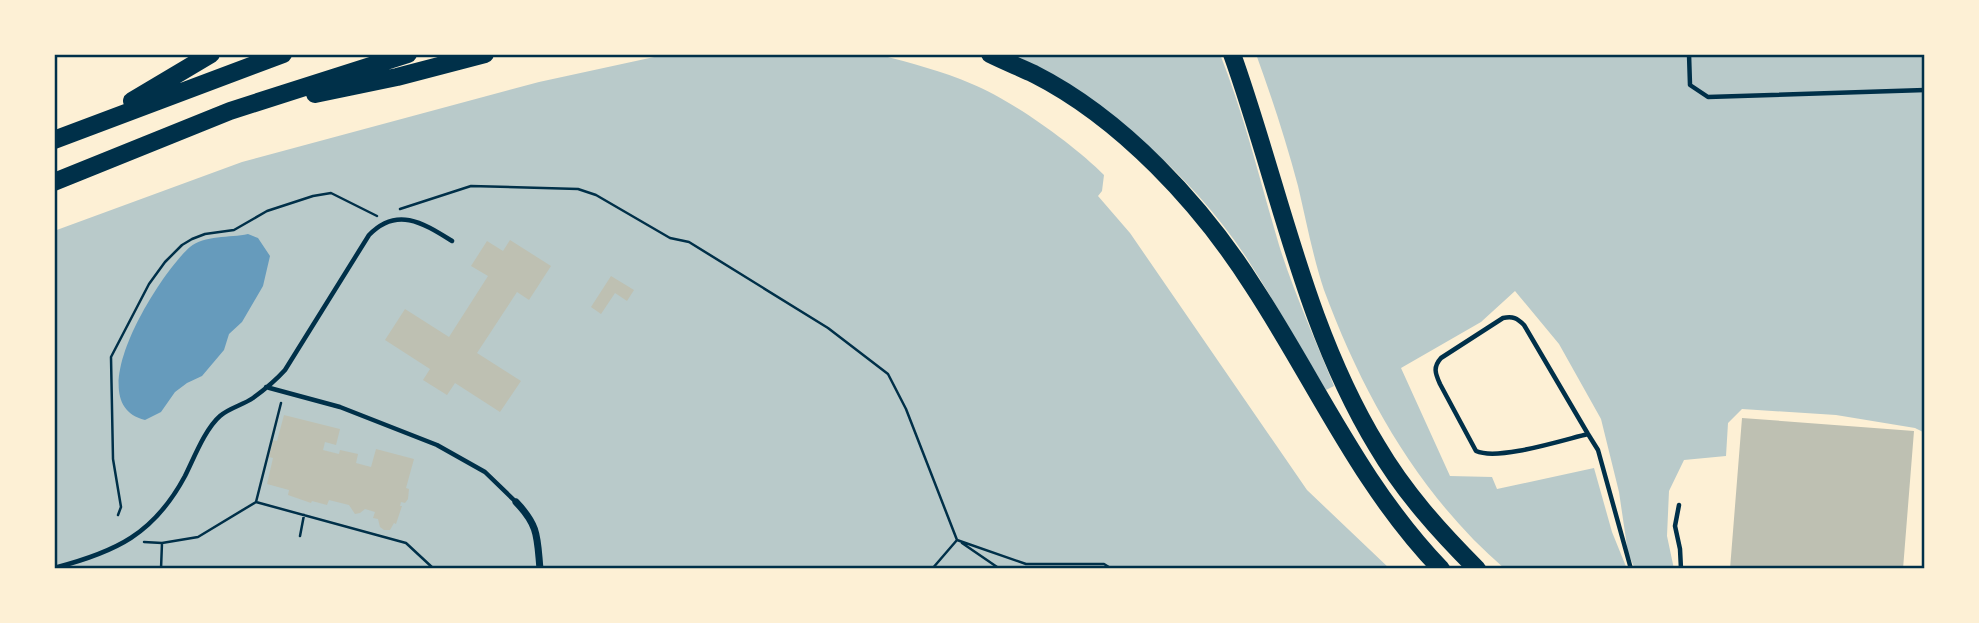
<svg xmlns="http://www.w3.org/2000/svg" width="1979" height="623" viewBox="0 0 1979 623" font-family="'IBM Plex Serif',serif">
	<rect width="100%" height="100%" fill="#fdf0d5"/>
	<path fill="#b9caca" d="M668,54L880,55C911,63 942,71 972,84C1013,101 1073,144 1104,175L1102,191L1098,196L1130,233L1307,490L1390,569H54V231L242,162L539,82Z
		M1013,54H1220C1245,117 1260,181 1279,245C1294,293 1315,339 1334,386L1326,390C1299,346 1274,300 1246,257C1188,170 1105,102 1013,54Z
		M1256,54H1925V433L1915,428L1836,415L1742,409L1728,423L1726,456L1684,460L1669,491L1667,536L1674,569H1635L1628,553L1619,492L1601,419L1559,344L1515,291L1481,322L1401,368L1450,476L1492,477L1497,489L1594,468L1612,532L1627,569H1505C1419,495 1363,395 1324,290C1313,257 1306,220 1298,186C1286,141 1272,98 1256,54Z"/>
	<path fill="#669bbc" d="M248,234L258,238L270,256L263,286L242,322L229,334L224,350L202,376L187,383L175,392L161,412L145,420C76,403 161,272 190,247C204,235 230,238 248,234Z"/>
	<path fill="#bec0b2" d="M510,240L551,266L529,300L517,292L477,353L521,381L500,412L455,383L447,395L423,380L430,369L385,340L405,309L449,337L488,276L471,266L487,241L503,251Z
		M611,276L634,290L627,301L615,293L601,314L591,307Z
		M284,415L340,429L336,445L325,442L323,450L339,454L340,450L358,454L356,463L371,467L376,449L414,459L406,488L409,489L408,499L405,503L401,502L400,506H402L396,524L394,523L390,530H384L380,527L378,519L373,518L375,512L365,509L360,513L355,514L349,505L329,500L327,505L312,501L311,503L288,495L289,490L267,484L273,458L269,457L273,440L277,441Z
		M1742,418L1914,431L1903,569H1730Z"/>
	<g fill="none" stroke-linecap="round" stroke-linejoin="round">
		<path stroke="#003049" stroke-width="2.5" d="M400,209L471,186L578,189L596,195L670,238L689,242L828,328L888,374L906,409L957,540L1026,564H1104L1112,569
			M256,502L406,543L434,569
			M118,515L121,507L113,459L111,357L149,284L165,262L182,245L192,239L205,234L234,230L267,211L313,196L331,193L377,216
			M300,536L304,515
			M144,542L162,543L198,537L256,502L281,403
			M962,543L1000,569
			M161,569L162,543
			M932,569L957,540"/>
		<path stroke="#003049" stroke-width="4.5" d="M1689,54L1690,85L1708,97L1925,90
			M266,387L340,407L437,445L485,472L516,502
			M1588,434C1563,440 1498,461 1476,451L1440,384C1435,373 1433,367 1441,358L1503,318C1513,316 1517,318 1524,325L1588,434L1598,450L1631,569
			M1679,505L1675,526L1680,549L1681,569
			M54,568C116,552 154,534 185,476C194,458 205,429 220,416C229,408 243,405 253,398C264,390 276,380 285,370L369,235C397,206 423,223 452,241"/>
		<path stroke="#003049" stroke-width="7" d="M516,502C539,526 537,537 540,569"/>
		<path stroke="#003049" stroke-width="18" d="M990,54C1004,61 1019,67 1034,74C1121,118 1201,204 1253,286C1316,382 1360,485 1441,569
			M1232,54C1279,185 1304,326 1377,446C1404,492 1439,531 1477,569
			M315,94L397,77L485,54
			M132,101L211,54
			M54,140L283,54
			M54,182L230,111L408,54"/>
	</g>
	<rect width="1979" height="623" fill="none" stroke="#fdf0d5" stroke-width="112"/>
	<rect x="56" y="56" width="1867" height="511" fill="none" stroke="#003049" stroke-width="2.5"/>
</svg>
